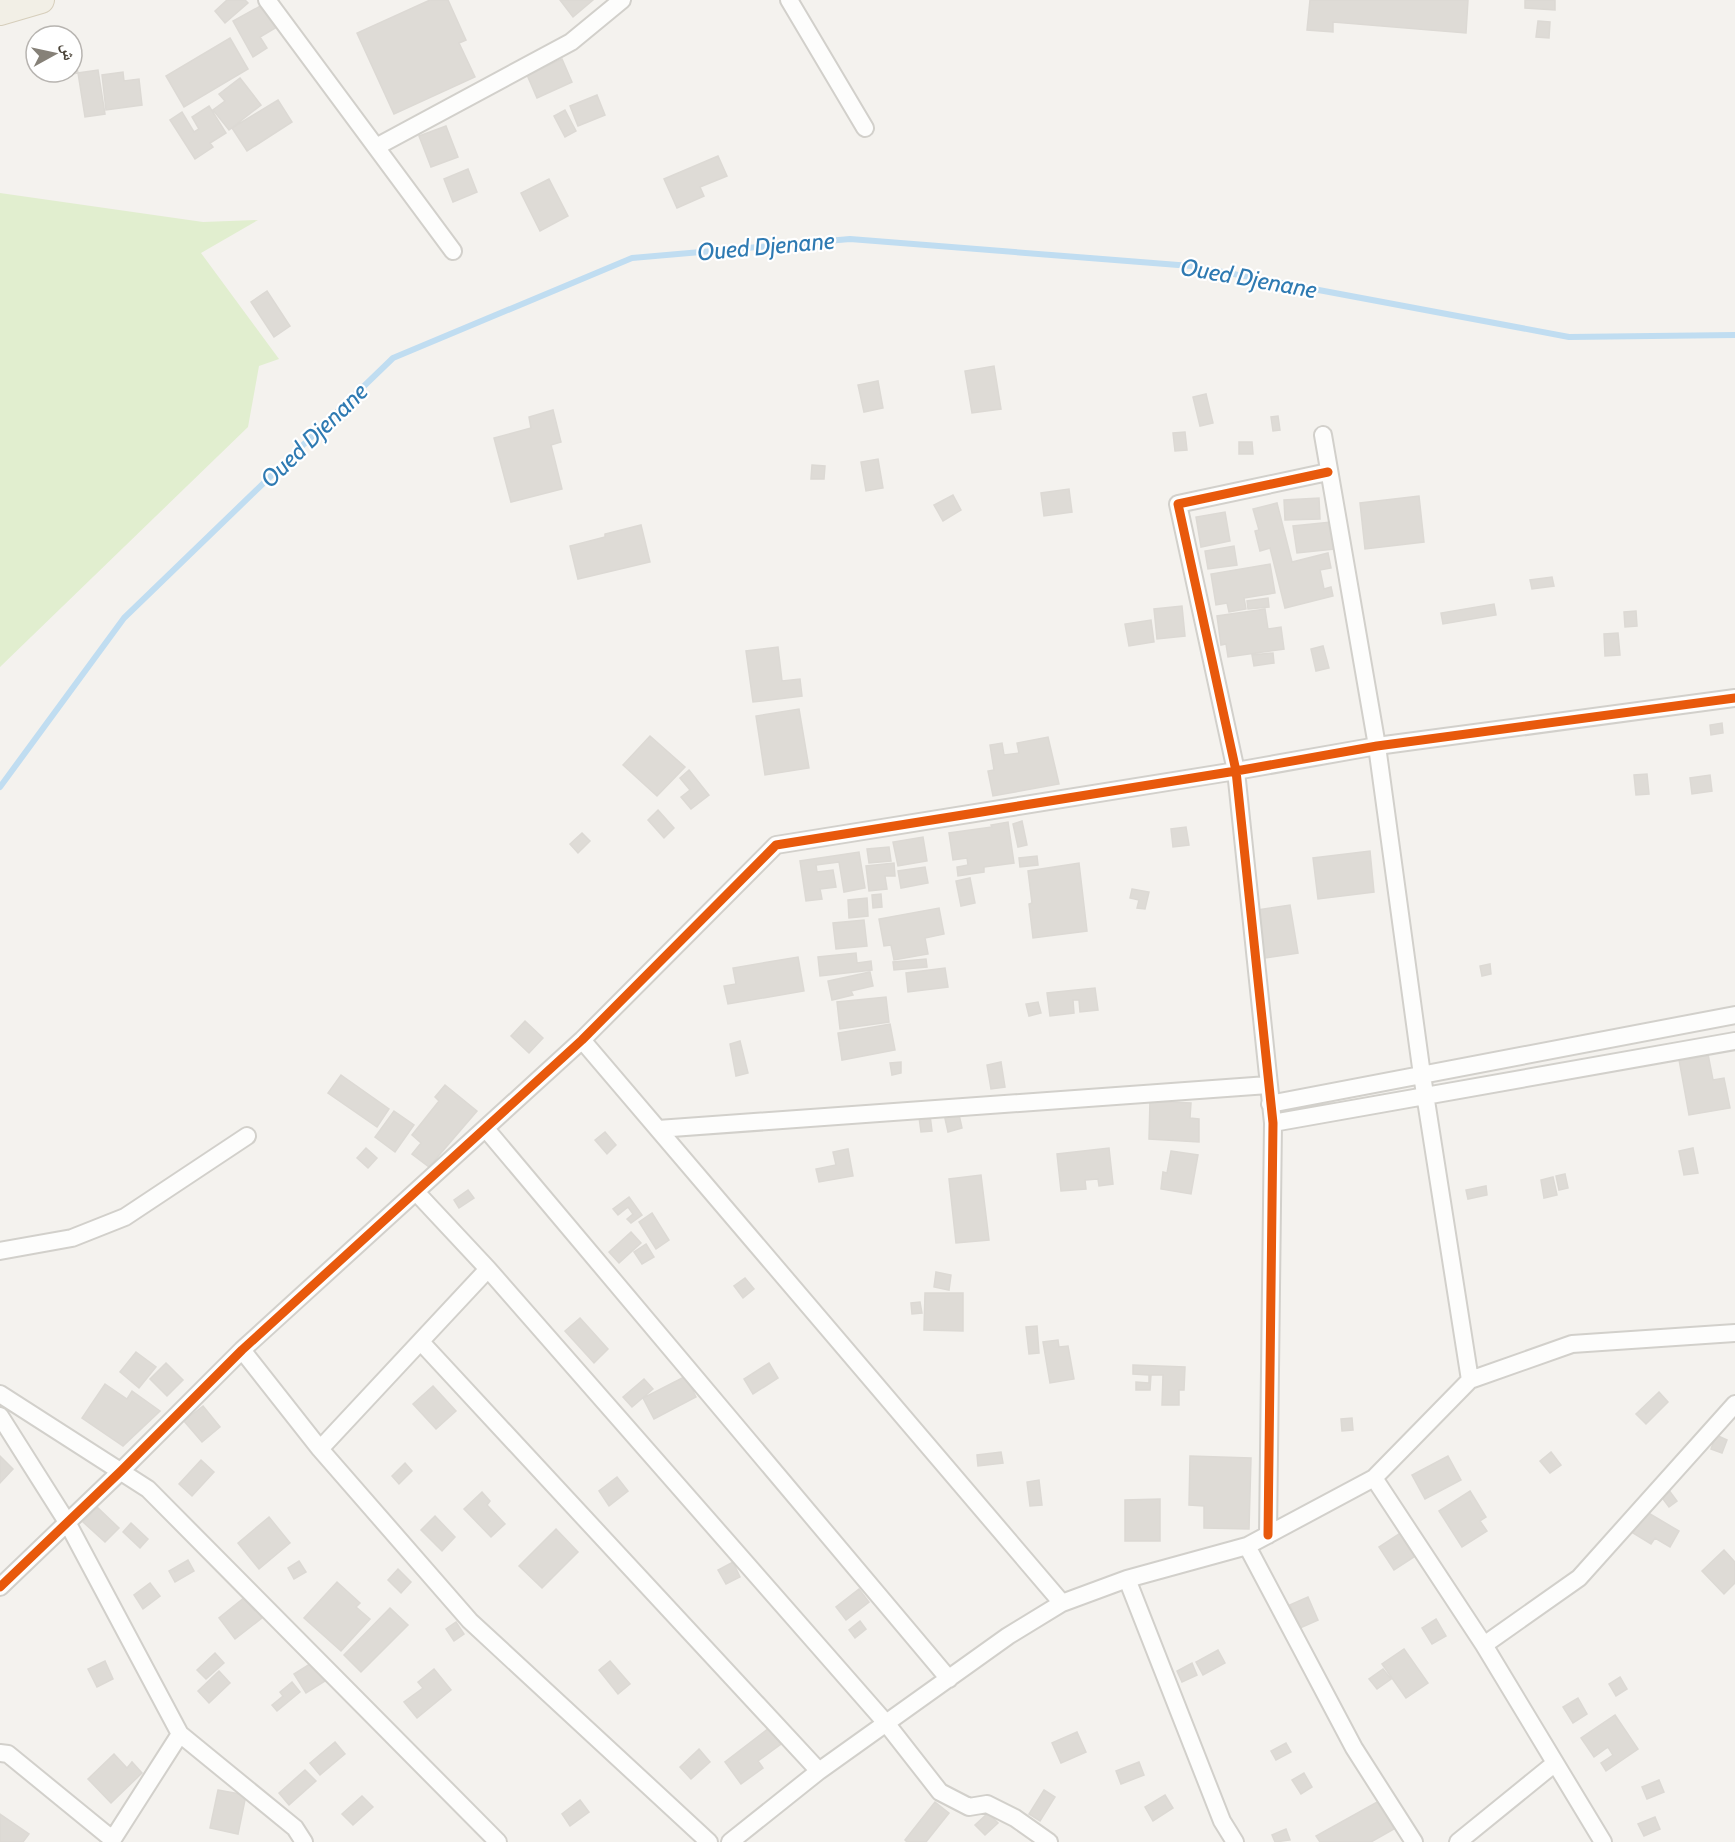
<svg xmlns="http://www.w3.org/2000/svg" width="1735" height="1842" viewBox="0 0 1735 1842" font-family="Cabin,'Noto Naskh Arabic',sans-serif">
	<rect width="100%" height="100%" fill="#f4f2ee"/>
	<path fill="#e1eecf" d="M0,193L203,222L258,220L201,253L279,359L259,366L248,427L0,667Z"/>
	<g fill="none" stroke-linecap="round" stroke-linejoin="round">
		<path stroke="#c0ddf1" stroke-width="6" d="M0,787L124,618L393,358L632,258L850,239L1191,266L1569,337L1735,335"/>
	</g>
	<path fill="#dedbd6" stroke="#dcd9d4" stroke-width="1.5" d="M227,0H245L248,3L225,23L215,11Z
		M430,0H448L466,40L459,43L475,77L394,114L357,33Z
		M560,0H593L573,17Z
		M1310,0H1468L1466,33L1333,22V32L1307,30Z
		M1525,0H1555V10L1525,8Z
		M264,4L277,27L260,37L267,48L253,57L233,21Z
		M1538,21L1550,22L1549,38L1536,37Z
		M230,38L248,69L184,107L166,76Z
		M72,41L78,73L47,79L46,72H72Z
		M562,59L572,82L537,98L527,75Z
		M98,70L105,114L85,117L78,73Z
		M123,72L124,81L139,79L142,105L106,110L102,75Z
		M240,78L261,105L229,130L213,110L225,101L219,94Z
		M597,95L605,115L578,126L570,106Z
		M278,100L292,122L247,151L232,128Z
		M209,106L226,133L210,143L213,147L195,159L170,120L182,112L194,132L199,129L192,117Z
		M565,110L576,131L565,137L554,116Z
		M446,126L458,157L431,167L419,136Z
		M718,156L727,176L700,187L704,196L677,208L664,179Z
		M468,169L477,192L453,202L444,179Z
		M549,179L568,216L540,231L521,193Z
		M267,291L290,326L274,337L251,302Z
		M994,366L1001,409L972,413L965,371Z
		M878,381L883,408L864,412L858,385Z
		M1206,394L1213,423L1200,426L1193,397Z
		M553,410L561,442L551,445L562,489L511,502L494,438L531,428L529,417Z
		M1278,416L1280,430L1273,431L1271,417Z
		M1185,432L1187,450L1175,451L1173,433Z
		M1239,442H1252L1253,454H1239Z
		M878,459L883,488L866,491L861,462Z
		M812,465L825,466L824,479H811Z
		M1069,489L1072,512L1044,516L1041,493Z
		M953,495L961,510L943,521L934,505Z
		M1419,496L1424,542L1365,549L1360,503Z
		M1319,498L1320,519L1285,520L1284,500Z
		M1277,503L1292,562L1328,553L1331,568L1320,570L1324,589L1331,587L1333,596L1285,608L1270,548L1260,551L1255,531L1259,530L1253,509Z
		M1225,512L1230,541L1201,547L1196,517Z
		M1331,522L1334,549L1297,553L1293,526Z
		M641,525L650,562L578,579L570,546L605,537V534Z
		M1234,546L1237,565L1208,569L1205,551Z
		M1270,564L1275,593L1244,598L1246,609L1229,612L1227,603L1216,605L1211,574Z
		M1552,577L1554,586L1532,589L1530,580Z
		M1268,598L1269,607L1248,609L1247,601Z
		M1494,604L1496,615L1443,624L1441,613Z
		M1182,606L1185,636L1157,639L1154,609Z
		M1265,609L1268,629L1281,627L1284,649L1228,657L1226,644L1221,645L1217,616Z
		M1636,611L1637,626L1625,627L1624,612Z
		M1151,620L1154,642L1129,646L1125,624Z
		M1618,633L1620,655L1605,656L1604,634Z
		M1323,646L1329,668L1316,671L1311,649Z
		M778,647L782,681L800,679L802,696L753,702L746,651Z
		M1273,653L1274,663L1254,666L1252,655Z
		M799,709L809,768L765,775L756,716Z
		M1722,723L1723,733L1711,735L1710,725Z
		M650,736L685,767L657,796L623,765Z
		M1048,737L1059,784L993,796L988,771L994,770L990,745L1002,743L1004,755L1019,753L1017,743Z
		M689,770L709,795L691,809L681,797L690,790L680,778Z
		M1647,774L1649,794L1636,795L1634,775Z
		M1710,775L1712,791L1692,794L1690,778Z
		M658,810L674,828L664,838L648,820Z
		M1022,821L1027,845L1018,847L1013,824Z
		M1008,822L1014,863L984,867V872L958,876L957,867L968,865L967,858L953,860L949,833L992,827L991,825Z
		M1186,827L1189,845L1173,847L1171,829Z
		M582,833L590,841L578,853L570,844Z
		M923,837L927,861L898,866L893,842Z
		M889,847L891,861L869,863L867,849Z
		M1370,851L1374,892L1318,899L1313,858Z
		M859,852L865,888L844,892L839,862L816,865L817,872L833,870L836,887L820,889L822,899L806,901L800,861Z
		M1037,856L1038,865L1020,867L1019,858Z
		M894,863L895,876H885L887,889L869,891L866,866Z
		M1079,863L1087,931L1033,938L1029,904L1032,903L1028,871Z
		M925,867L928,883L901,888L898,871Z
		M970,878L975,903L961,906L956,881Z
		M1132,889L1149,892L1145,909L1137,908L1139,900L1130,898Z
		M881,894L882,907L873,908L872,895Z
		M867,898L868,916L849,918L848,900Z
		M1290,905L1298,953L1258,959L1251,911Z
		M939,908L944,934L925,938L928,954L894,960L891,945L884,946L879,919Z
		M864,920L867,946L836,949L833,923Z
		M856,953L857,963L871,961L872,970L820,976L818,957Z
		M798,957L804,991L728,1004L724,986L736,984L733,968Z
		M926,959L927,967L894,970L893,962Z
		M1490,964L1491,974L1482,976L1480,966Z
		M945,968L948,987L908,992L906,973Z
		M870,972L873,986L851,991L853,995L832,1000L828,981Z
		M1095,988L1098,1010L1080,1012L1079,1000H1073L1074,1013L1050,1016L1047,993Z
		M886,997L889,1022L840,1029L837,1002Z
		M1038,1002L1041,1013L1029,1016L1026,1004Z
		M525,1021L543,1038L529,1053L511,1036Z
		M890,1024L895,1050L842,1060L838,1033Z
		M740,1041L748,1073L736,1076L730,1044Z
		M1707,1049L1713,1080L1724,1078L1730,1108L1689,1115L1678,1054Z
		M901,1062V1073L892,1075L890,1063Z
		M1001,1062L1005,1087L991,1089L987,1065Z
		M341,1075L389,1109L377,1127L328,1093Z
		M445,1085L477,1111L429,1167L412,1154L421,1143L412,1135L439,1101L435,1097Z
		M1150,1101L1191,1103L1190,1118L1199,1119V1142L1149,1139Z
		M958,1110L962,1128L948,1132L944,1114Z
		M394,1111L414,1125L395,1152L375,1137Z
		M930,1115L932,1131L921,1132L919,1117Z
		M605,1132L616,1145L607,1154L595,1140Z
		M366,1148L377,1158L368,1168L357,1158Z
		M1109,1148L1113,1184L1099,1186L1098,1179L1085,1180L1086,1189L1061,1191L1057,1154Z
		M1693,1148L1698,1173L1684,1175L1679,1151Z
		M848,1149L853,1176L819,1182L816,1169L836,1165L833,1152Z
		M1171,1151L1198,1155L1191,1194L1161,1189L1163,1172L1167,1173Z
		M1565,1174L1568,1188L1559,1190L1556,1176Z
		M981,1175L989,1240L956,1243L949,1179Z
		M1553,1177L1557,1195L1544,1198L1541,1180Z
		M1486,1186L1487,1195L1468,1199L1466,1190Z
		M468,1190L474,1198L459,1208L454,1200Z
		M629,1197L642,1215L631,1223L627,1219L633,1214L628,1207L618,1215L613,1209Z
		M652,1213L669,1240L656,1249L639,1222Z
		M631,1232L641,1243L619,1263L609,1252Z
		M646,1244L654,1257L642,1264L634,1252Z
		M936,1272L951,1275L949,1290L934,1287Z
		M745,1278L754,1289L743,1298L734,1286Z
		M925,1293H963V1331L924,1330Z
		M920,1302L922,1313L912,1314L911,1303Z
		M580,1318L608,1349L594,1363L565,1331Z
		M1037,1326L1039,1353L1029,1354L1026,1327Z
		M1058,1340L1059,1347L1068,1346L1074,1379L1050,1383L1043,1342Z
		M136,1352L156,1367L139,1388L120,1372Z
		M166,1363L183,1380L167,1396L150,1379Z
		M769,1363L778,1378L753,1394L744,1379Z
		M1133,1365L1185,1367L1184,1390H1179V1405H1162L1163,1375H1151L1150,1390H1136V1382L1149,1383V1375L1133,1374Z
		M686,1376L696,1397L654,1419L643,1398Z
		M644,1379L653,1389L632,1407L623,1397Z
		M105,1384L127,1399L132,1391L160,1411L123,1446L82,1418Z
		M433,1386L456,1411L436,1429L413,1404Z
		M1659,1392L1668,1402L1646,1424L1636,1414Z
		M203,1406L220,1427L202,1442L184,1421Z
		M1352,1418L1353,1430L1342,1431L1341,1419Z
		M1716,1435L1727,1440L1722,1453L1711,1449Z
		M1001,1452L1003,1463L978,1466L977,1455Z
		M1551,1452L1561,1465L1550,1473L1540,1461Z
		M0,1456L13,1469L0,1483Z
		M1190,1456L1251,1458L1249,1529L1204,1528V1506L1189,1505Z
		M1448,1456L1461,1480L1425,1499L1412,1475Z
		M201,1460L214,1472L192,1496L179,1484Z
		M405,1463L412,1471L399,1484L392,1476Z
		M617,1477L628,1491L609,1506L599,1491Z
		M1039,1480L1042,1505L1030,1506L1027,1482Z
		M1668,1489L1677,1501L1669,1507L1660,1495Z
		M1470,1491L1486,1517L1480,1521L1487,1531L1462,1547L1439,1511Z
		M482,1492L490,1501L487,1505L505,1524L491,1537L464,1509Z
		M1160,1499V1541H1125V1500Z
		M97,1507L119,1528L105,1542L83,1522Z
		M1645,1511L1679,1531L1670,1547L1655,1538L1651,1544L1633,1533Z
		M435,1516L455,1537L442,1551L421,1530Z
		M269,1517L290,1543L259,1569L238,1543Z
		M131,1523L148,1539L140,1548L123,1532Z
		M556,1529L578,1552L542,1588L519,1566Z
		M1405,1530L1420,1553L1394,1570L1379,1547Z
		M1724,1550L1735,1562V1583L1724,1594L1702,1571Z
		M188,1560L194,1571L175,1582L169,1571Z
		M299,1561L306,1572L294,1579L288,1568Z
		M733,1562L740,1577L726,1584L718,1570Z
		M398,1569L411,1582L401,1593L388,1580Z
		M337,1582L360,1603L356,1607L370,1619L341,1651L304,1618Z
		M150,1583L160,1596L143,1609L134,1595Z
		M859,1589L869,1602L846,1620L836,1607Z
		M245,1597L262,1618L235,1639L219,1618Z
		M1308,1597L1318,1620L1300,1628L1290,1605Z
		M390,1608L408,1625L361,1672L344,1655Z
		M1436,1619L1446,1636L1432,1644L1422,1628Z
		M860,1621L866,1629L855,1638L849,1630Z
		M456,1622L464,1634L454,1641L446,1629Z
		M1404,1649L1428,1683L1406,1698L1382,1664Z
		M1218,1650L1225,1663L1203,1675L1196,1662Z
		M215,1653L224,1663L206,1679L197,1670Z
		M105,1661L113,1679L97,1687L88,1669Z
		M610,1661L630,1684L618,1694L599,1670Z
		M313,1662L325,1681L306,1693L294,1674Z
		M1192,1663L1197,1675L1182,1682L1177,1671Z
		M434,1669L451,1690L417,1718L404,1702L423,1688L418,1682Z
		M1383,1669L1391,1679L1377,1689L1369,1679Z
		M219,1671L230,1683L209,1703L198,1691Z
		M1620,1677L1627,1689L1616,1696L1609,1684Z
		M292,1682L300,1692L277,1711L272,1705L283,1696L280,1692Z
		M1578,1698L1587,1714L1573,1723L1563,1707Z
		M1615,1715L1638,1749L1606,1771L1601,1763L1613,1755L1608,1747L1594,1757L1581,1738Z
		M769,1728L781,1744L758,1761L763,1768L741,1784L725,1762Z
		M1077,1732L1086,1752L1061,1763L1052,1743Z
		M335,1742L345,1754L320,1775L310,1763Z
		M1286,1743L1291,1752L1276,1760L1271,1751Z
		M699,1749L710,1762L691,1779L680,1767Z
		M114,1754L127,1768L132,1762L142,1773L111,1803L88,1779Z
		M1139,1762L1144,1775L1121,1784L1116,1771Z
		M305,1770L316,1781L289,1805L279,1793Z
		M1304,1773L1312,1787L1301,1794L1292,1780Z
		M1659,1780L1664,1792L1647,1799L1642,1787Z
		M218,1790L246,1795L238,1834L210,1828Z
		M1044,1790L1055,1797L1040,1821L1029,1814Z
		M1165,1795L1173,1808L1153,1821L1145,1807Z
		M362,1796L373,1807L353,1825L342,1814Z
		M580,1800L589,1812L570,1826L562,1814Z
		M1379,1801L1394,1829L1371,1842H1320L1316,1836Z
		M935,1802L949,1813L926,1842H907L905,1840Z
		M988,1813L998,1823L985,1835L975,1825Z
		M0,1814L29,1834L23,1842H0Z
		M1655,1817L1660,1829L1644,1836L1638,1824Z
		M1286,1829L1290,1840L1275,1842L1272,1835Z"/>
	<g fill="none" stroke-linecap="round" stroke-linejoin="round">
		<g stroke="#d2d0cb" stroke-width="20">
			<path id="minor" d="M267,0L453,251
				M789,0L865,128
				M376,147L571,42L622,0
				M1323,435L1377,746L1422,1075L1470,1380
				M582,1040L1062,1603
				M1270,1104L1735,1015
				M1273,1123L1735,1041
				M486,1129L949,1679
				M658,1129L1268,1085
				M416,1192L488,1269L886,1723L940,1792L969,1807L987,1804L1015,1818L1049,1842
				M0,1251L72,1238L125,1217L247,1136
				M421,1342L819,1771
				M242,1350L320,1449L470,1621L709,1842
				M0,1394L148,1489L498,1842
				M0,1416L67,1522L180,1734
				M320,1449L488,1269
				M1374,1478L1484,1645L1603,1842
				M1268,1535L1273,1123L1236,771L1178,504L1328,472
				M1247,1546L1354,1748L1414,1842
				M1127,1579L1222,1821L1235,1842
				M0,1587L121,1471L242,1350L582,1040L776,845L1236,771L1377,746L1735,698
				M1484,1645L1579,1578L1735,1404
				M0,1753L8,1754L112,1839
				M111,1842L180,1734L295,1828L304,1842
				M730,1842L819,1771L1008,1636L1062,1603L1127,1579L1247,1546L1374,1478L1470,1380L1572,1344L1735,1333
				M1458,1842L1554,1764"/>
		</g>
		<g stroke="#d6cebb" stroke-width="28">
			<path id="primary" d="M0,12L41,0"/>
		</g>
		<use href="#minor" stroke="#fdfdfc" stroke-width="16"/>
		<use href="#primary" stroke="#f2efe6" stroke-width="26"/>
		<g stroke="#fff" stroke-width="13">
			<path id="cycleway" d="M1268,1535L1273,1123L1236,771L1178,504L1328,472
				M0,1587L121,1471L242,1350L582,1040L776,845L1236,771L1377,746L1735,698"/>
		</g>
		<use href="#cycleway" stroke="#e8590c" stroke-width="9"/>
	</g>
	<g text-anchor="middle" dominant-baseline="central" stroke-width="4.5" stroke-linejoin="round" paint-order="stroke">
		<g font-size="24" font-style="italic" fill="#2e7ab2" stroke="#fff">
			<text transform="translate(766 246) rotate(-5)">Oued Djenane</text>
			<text transform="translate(1249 278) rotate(10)">Oued Djenane</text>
			<text transform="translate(314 435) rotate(-44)">Oued Djenane</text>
		</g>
	</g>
	<g transform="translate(54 54) rotate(82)"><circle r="28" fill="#ffffff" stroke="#b7b4b0" stroke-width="1.5"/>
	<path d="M0-4.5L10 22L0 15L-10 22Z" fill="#868178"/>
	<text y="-9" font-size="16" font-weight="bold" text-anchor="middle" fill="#4b4439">ش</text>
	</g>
</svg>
